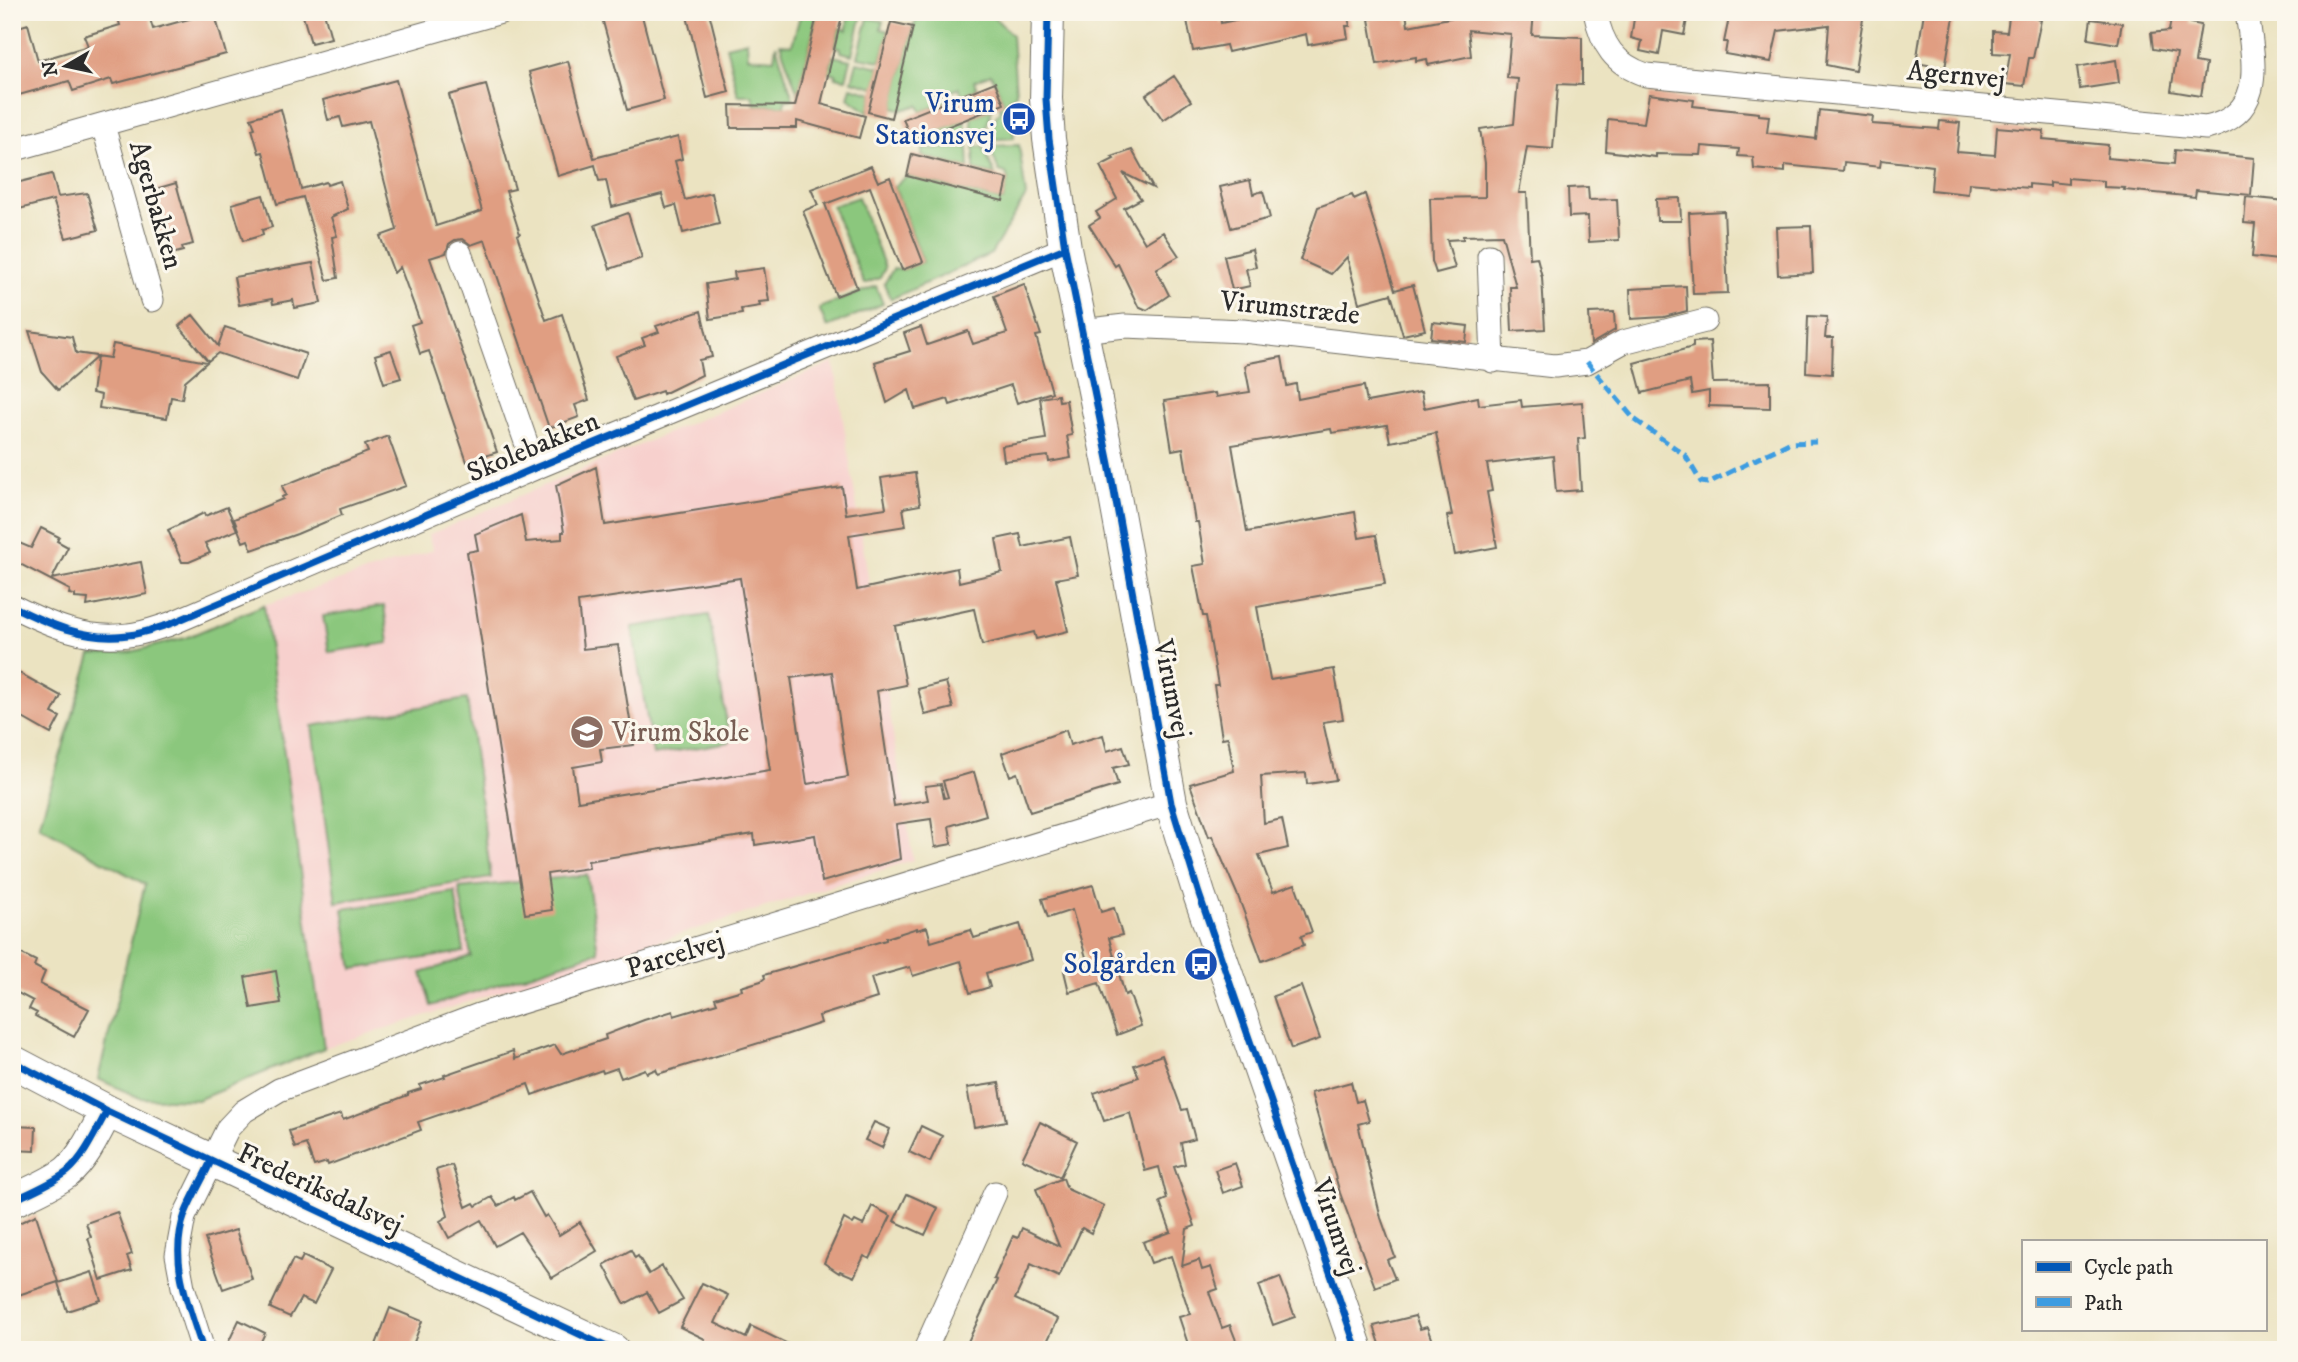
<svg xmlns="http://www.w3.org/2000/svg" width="2298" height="1362" viewBox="0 0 2298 1362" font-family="'IM FELL DW Pica',serif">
	<rect width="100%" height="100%" fill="#fbf7ec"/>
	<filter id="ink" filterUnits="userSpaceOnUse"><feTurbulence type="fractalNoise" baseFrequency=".0143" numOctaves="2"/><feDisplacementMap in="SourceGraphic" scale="14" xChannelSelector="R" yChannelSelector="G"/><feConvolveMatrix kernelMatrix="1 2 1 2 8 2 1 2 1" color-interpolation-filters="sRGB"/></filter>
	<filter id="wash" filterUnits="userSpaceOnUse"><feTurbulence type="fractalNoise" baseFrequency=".00686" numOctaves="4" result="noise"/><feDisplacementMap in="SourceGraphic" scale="28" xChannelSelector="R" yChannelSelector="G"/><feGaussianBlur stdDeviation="1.57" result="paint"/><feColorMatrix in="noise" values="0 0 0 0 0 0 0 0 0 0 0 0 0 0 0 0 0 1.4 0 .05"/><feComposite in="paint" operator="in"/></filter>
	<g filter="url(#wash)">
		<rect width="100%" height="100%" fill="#ebe3c1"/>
		<path fill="#f7d0cd" d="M834,362L913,860L324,1048L264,605L433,550L428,535Z"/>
		<path fill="#8bc77d" stroke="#5b7954" stroke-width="2" d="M801,12H818L798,94L780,44L792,45Z
			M876,12H989L1012,35L1016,94L1010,98L1014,138L988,140L997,114L1000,112V105L1004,103L991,74L974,81L977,89L963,95L959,88L944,95L948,101L921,112L918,105L902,110L893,107L913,27L919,16C904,20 891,13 876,12Z
			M848,14L862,15L852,55L841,52V48L835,47L839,28L847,30Z
			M868,18L883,21L881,29L889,31L881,61L858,57Z
			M747,41L748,57L774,59L776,45L793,99L785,100V106L755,105L752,95H738L726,46Z
			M833,56L851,60L846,79L835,77L836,74L829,72Z
			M857,62L880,67L875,87L852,81Z
			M851,87L873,93L868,112L848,98Z
			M992,109L982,141H974L971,117Z
			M964,120L968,141L922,144L920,138Z
			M1019,145L1026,196L991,254L891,299L884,284L893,269L902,270L923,262L894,186L907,176L1003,201L1008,179L1006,173L999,171L989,146Z
			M982,146H983L995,175L974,170V147Z
			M968,147L969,169L922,156L923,149Z
			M858,197L885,268L880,278L864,284L832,206Z
			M876,286L883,304L827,327L819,308Z
			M264,605L324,1048L197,1100L140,1098L98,1079L145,884L39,826L91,655L131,652L185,638Z
			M384,606L389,643L329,652L323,616Z
			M709,615L730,742L653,755L632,627Z
			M467,699L491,878L336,902L312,726Z
			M587,875L598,952L431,1006L422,973L471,956L459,888Z
			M455,892L464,952L353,969L343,909Z"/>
		<g id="blocks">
			<path fill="#e09e82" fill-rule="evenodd" d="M116,12H148L153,29L214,12L226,54L113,84L111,79L73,91L69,81L12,97V29L28,24L38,61L88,46L84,36L120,25Z
				M315,12H324L331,38L311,43L303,16Z
				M623,12H641L664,100L627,110L602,18Z
				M686,12H709L729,92L707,98Z
				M818,12H843L821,104L865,116L859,138L797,121V128H731L730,105L795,106Z
				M1272,12H1305L1306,17L1332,12H1347L1350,26H1346L1348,38L1308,45L1306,34L1228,52L1226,45L1193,51L1187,20L1216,14L1217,16H1220L1221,23Z
				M1480,12H1534L1532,35L1582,37V85L1558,84L1553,149L1527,147L1519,193H1527L1530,258L1537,257L1542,277L1545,329L1512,331L1510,287H1516L1502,235L1463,236V239L1447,240L1455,268L1436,273L1432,261L1430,198L1485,197V163L1480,129L1514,124L1518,79L1507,78L1511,34L1468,30L1471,56L1428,65L1427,59L1416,61V57L1377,64L1369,19L1406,13L1408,26Z
				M1635,12L1688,14L1684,35L1663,31L1659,55L1640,51L1642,41L1631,38Z
				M1735,12H1864L1855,71L1826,65L1829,25L1778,31L1771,62L1725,54L1727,42H1724L1729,18L1734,19Z
				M1924,12H1951L1950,16L1954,17L1945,68L1916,63Z
				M2013,12H2038L2037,19L2041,20L2033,58H2029L2024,86L2005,84L2010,54L1993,53V31L2007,32L2009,17H2013Z
				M2172,12H2191L2190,23L2201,25L2195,62L2206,64L2201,96L2171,91L2177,53L2153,49L2151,33L2169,31Z
				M2091,19L2122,23L2118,44L2088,39Z
				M891,22L913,27L891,118L868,112Z
				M2116,60L2119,83L2080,89L2077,67Z
				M568,61L594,158L678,137L682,159L675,161L685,200L712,193L719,224L683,233L676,205L666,208L662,194L612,207L606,180L599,181L595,165L558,176L529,72Z
				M1174,76L1191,101L1163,120L1146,95Z
				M396,80L436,226L482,211L449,95L486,85L515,189L506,191L520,234L517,235L546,320L562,314L589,400L575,405L579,417L549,428L485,240L471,245L463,239L455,240L449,244L446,253L430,258L497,452L467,462L429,351L420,354L411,325L420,322L400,267L394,273L380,236L397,230L369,121L343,127L340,117L328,120L323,100Z
				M995,82L1004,104L912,141L903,119Z
				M1649,94L1694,100L1693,106L1759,113V115L1769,116L1767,133L1816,139L1819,110L1873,116L1872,124L1939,129L1940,121L1960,123L1957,152L1995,155L1997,127L2044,131L2043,139L2108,145L2107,158L2174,164L2175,150L2254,158L2251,195L2196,190L2195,197L2124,190L2125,188L2104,187V181L2068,178V184L2050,182V186L2029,184V188L1969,183L1968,194L1931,190L1933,166L1881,160L1880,167L1844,163L1843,171L1785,165V172L1754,169L1753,157L1738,156L1739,149L1702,146L1701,155L1656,154V157L1606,151L1608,119L1644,123Z
				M281,109L301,189L326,182L327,185L340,181L348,209L331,217L337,236L332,237L338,278L327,280L303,197L277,204L263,152L259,153L252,129L255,128L251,118Z
				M1132,150L1153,188L1123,173L1141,199L1124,208L1145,243L1163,232L1179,256L1156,269L1169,295L1147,310L1138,306L1118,264L1115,266L1089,225L1100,218L1096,212L1117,199L1100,166L1114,159L1112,157Z
				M912,154L1008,179L1003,201L907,176Z
				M871,166L878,182L890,177L923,262L902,270L870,187L825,204L857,288L836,296L803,211L818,205L811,189Z
				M52,174L58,197L87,193L98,230L66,238L53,200L12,211V184Z
				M1250,180L1253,194L1263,191L1270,218L1231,228L1220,187Z
				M176,183L193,244L182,247L183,251L164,256L154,220L158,218L152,196L154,195L152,190Z
				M1588,187L1589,200L1617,199L1619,240L1589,242L1588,216L1569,217L1568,188Z
				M1365,194L1395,290L1413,285L1425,330L1403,335L1391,294L1359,303L1347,257L1331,274L1300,260L1318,207L1352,195L1354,199Z
				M263,195L272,227L262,230L263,235L243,241L232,204Z
				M2246,197L2286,201V261L2252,257L2255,224L2244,223Z
				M1680,198L1681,221H1657L1656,199Z
				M1724,211L1728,293L1693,294L1689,213Z
				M628,213L642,258L610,269L595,225Z
				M1811,226L1813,273L1778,275L1776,227Z
				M1252,249L1256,267L1246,269L1250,286L1232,290L1224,256Z
				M313,263L321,303L295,308L293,300L273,304L272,299L239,305L234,277Z
				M764,268L769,301L759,302L760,306L741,309L742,314L710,319L706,284L735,279L734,272Z
				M1024,284L1041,335L1036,336L1052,392L1017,403L1011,385L950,405L948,399L915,409L909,390L887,403L875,362L910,351L904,333L921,327L927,345L968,331L973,344L1007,333L994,296Z
				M1686,286L1687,311L1664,317L1631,319L1630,289Z
				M701,311L712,357L699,360L702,375L663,394L662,391L633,401L616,356L645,345L642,338L659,332L656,326Z
				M1614,312L1615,330L1591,344L1589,313Z
				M193,315L218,346L225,327L306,354L297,380L218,353L208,361L179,326Z
				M1808,316L1827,317L1825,338H1833L1832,374L1806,372Z
				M1433,322L1468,326L1466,342L1431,338Z
				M29,331L72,337L76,353L110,358L113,344L207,362L185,381L182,399L171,397L167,418L99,408L101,395L92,393L97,357L58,390L42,372Z
				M1710,341L1713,383L1770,382V408L1709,406V391L1692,394L1690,381L1642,393L1634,363L1693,347V342Z
				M391,350L401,378L384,383L375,355Z
				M1282,357L1287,386L1296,384L1298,399L1364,386L1367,402L1421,392L1424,408L1478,397L1479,405L1521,400L1522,407L1582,402L1585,438L1578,439L1581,490L1556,492L1553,456L1487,464L1492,491L1487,492L1497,547L1455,555L1447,516L1452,515L1436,433L1390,442L1387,425L1332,433L1331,429L1232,445L1247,532L1355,512L1359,538L1376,535L1385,584L1257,607L1270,680L1334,669L1343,719L1323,722L1336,780L1307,784L1306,773L1261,776L1264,823L1282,819L1288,848L1259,855L1273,892L1295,884L1312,932L1301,936L1304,945L1262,961L1238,896L1212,836L1209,837L1190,784L1234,771L1228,737L1222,738L1214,685H1218L1206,616H1203L1193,566L1205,564L1198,522H1195L1183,448L1172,450L1164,401L1215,393L1216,397L1250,392L1245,366L1249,363Z
				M1058,395L1059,401L1066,400L1072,435L1067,436L1071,458L1049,462L1048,456L1004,461L1002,446L1046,439L1040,398Z
				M388,436L406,486L340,509L342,515L297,534L252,550L248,540L243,542L234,519L283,499L282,497L286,495L282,486L368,452L365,445Z
				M596,467L605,525L842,487L846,514L886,508L881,478L915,473L920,505L903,508L906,526L849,535L857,590L957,568L959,582L1002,572L996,539L1020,534L1023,547L1070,537L1078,575L1056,579L1068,631L1036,639L1034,632L982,645L974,609L895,626L906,685L877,691L894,806L928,800L925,786L941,784L944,798L948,797L943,781L974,772L986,815L949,826L952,844L935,847L931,819L896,824L900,859L822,882L815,835L755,845L754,834L588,861L589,868L547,874L552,910L525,914L467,552L478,550L475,534L521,515L526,542L562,539V532H564L556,485ZM740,578L770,770L578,801L573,767L602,762L600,749L634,745L618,645L583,649L578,602ZM832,672L848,777L807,784L791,678Z
				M227,507L237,530L205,543L210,553L189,562H182L168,530L204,513L205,516Z
				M41,528L59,537L57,541L68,547L52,579L141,562L147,594L87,606L88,599L75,598V595L69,594L70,590L12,560V540L31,548Z
				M12,669L61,696L52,713L60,717L51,734L12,712Z
				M946,682L953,708L925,715L918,689Z
				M1066,730L1070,745L1103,735L1107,751L1123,746L1129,764L1113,768L1118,785L1030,812L1017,773L1010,776L1002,753Z
				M1093,885L1101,912L1114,908L1122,935L1109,938L1125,995L1129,993L1141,1026L1117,1035L1099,983L1069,992L1064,971L1088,964L1072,910L1048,918L1042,899Z
				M1020,924L1031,960L986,973L990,987L970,993L961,961L913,976L910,967L871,978L877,998L819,1016L821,1023L785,1035L658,1074L656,1069L647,1073L645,1069L621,1078L617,1068L603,1073L602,1070L532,1095L528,1084L418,1122L421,1130L328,1165L327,1162L314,1166L306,1144L295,1148L289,1131L341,1114L343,1120L408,1095V1093L421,1089L420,1085L445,1077L444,1075L513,1051L515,1059L555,1045L561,1054L606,1039L605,1035L644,1020L673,1011L674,1016L717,1003L715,998L742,990L741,987L761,981L765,978L764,975L886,940V938L917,928V930L927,927L931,942L971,930L974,938Z
				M12,949L36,961L34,966L45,972L40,984L89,1009L74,1037L35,1016L37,1013L29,1009L33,1001L12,990Z
				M276,971L281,1003L251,1008L245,977Z
				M1301,986L1320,1039L1291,1049L1273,996Z
				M1162,1055L1182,1110L1187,1109L1195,1139L1181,1143L1185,1164L1174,1167L1195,1226L1187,1229L1182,1266L1199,1260L1202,1270L1211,1267L1218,1289L1209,1292L1222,1328L1230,1325L1237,1343L1218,1350H1190L1179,1317L1190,1314L1171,1256L1151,1263L1143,1242L1171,1232L1160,1202L1167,1199L1159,1167L1145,1171L1130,1113L1104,1121L1094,1093L1139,1077L1134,1065Z
				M1351,1082L1356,1102L1363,1100L1369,1121L1358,1124L1381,1218L1395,1257L1387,1260L1395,1279L1375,1287L1340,1193L1311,1093Z
				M999,1083L1006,1121L974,1127L967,1088Z
				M874,1122L890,1129L882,1148L865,1140Z
				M1040,1122L1077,1141L1060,1177L1022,1159Z
				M12,1126L36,1127L35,1151L12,1150Z
				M921,1126L942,1136L930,1162L909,1152Z
				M1235,1163L1243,1186L1223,1193L1215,1170Z
				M452,1165L466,1207L474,1203L476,1206L492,1197L498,1206L514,1197L515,1200L530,1192L544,1217L547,1215L559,1235L580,1222L597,1251L552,1278L520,1232L495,1246L481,1220L449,1238L440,1221L448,1216L436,1170Z
				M1063,1178L1067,1189L1104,1206L1091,1233L1082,1228L1059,1277L1031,1264L1015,1299L1058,1319L1043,1350H964L997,1280L994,1279L1013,1236L1018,1238L1022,1228L1059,1246L1036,1189Z
				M907,1194L938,1208L925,1235L894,1221Z
				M872,1206L891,1216L870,1259L864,1256L854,1277L840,1271L839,1273L824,1263L844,1219L853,1224L855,1221L863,1225Z
				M117,1212L132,1254L127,1256L132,1270L101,1280L88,1238L91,1237L86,1223Z
				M36,1215L58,1282L12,1297V1246L17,1244L12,1226Z
				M236,1230L252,1279L223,1289L205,1239Z
				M631,1250L635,1258L638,1256L649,1274L662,1266L683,1300L659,1313L647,1292L625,1304L604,1265Z
				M303,1256L331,1270L314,1304L301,1298L290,1317L270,1308L293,1259L300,1262Z
				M92,1272L101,1300L67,1311L58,1283Z
				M1280,1277L1295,1317L1273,1325L1259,1285Z
				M702,1283L728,1295L715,1323L746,1338L751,1326L800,1350H700L705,1339L680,1327Z
				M390,1308L422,1321L411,1350H374Z
				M1415,1316L1420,1329L1427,1327L1435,1350H1382L1374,1326Z
				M239,1320L265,1333L257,1350H241L228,1343Z"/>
		</g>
	</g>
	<g filter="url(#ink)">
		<use href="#blocks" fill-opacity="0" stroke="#6e6b60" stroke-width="2"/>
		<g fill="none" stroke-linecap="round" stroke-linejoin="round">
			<g stroke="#6e6b60" stroke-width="25">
				<path id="street" d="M1595,12C1602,45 1614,64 1646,75L2206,128C2268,113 2253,61 2247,12
					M103,125L152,300
					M12,150L501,12
					M460,253L535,468
					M1489,256L1493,361
					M1081,331L1125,326L1243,331L1555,366L1587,362L1623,342L1705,321
					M12,606C48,624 86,641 128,635C142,634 157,628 170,624L535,468L1065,248
					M203,1350L183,1287L177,1255L184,1217L228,1128L244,1111L279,1090L479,1015L1171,803
					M925,1350L995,1193"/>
			</g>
			<g stroke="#6e6b60" stroke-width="34">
				<path id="secondary" d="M1048,12L1046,99L1049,139L1065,248L1109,464L1171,803L1199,894L1357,1350
					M12,1061L107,1111L613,1350
					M12,1201C31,1192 51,1184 67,1172C84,1158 96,1131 107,1111"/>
			</g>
			<use href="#street" stroke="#fff" stroke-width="23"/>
			<use href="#secondary" stroke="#fff" stroke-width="32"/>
			<path stroke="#3d9ce1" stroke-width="5" stroke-dasharray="10 5" stroke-linecap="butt" d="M1587,362L1634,419L1685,455L1701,482L1708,483L1789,443L1816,442"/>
			<g stroke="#fbf7ec" stroke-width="11">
				<path id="cycleway" d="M1048,12L1046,99L1049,139L1065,248L1109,464L1171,803L1199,894L1357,1350
					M12,606C48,624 86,641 128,635C142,634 157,628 170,624L535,468L1065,248
					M12,1061L107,1111L613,1350
					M12,1201C31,1192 51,1184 67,1172C84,1158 96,1131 107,1111
					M203,1350C189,1306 168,1260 185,1214C192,1196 203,1179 211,1161"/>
			</g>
			<use href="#cycleway" stroke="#0057b8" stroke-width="7"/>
		</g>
	</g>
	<defs>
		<g id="bus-disc" transform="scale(1.75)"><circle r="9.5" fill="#1a4fb4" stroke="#fbf7ec"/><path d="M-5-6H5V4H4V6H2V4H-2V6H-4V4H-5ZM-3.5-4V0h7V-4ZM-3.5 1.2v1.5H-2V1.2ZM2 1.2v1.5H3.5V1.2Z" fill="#fff"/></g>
		<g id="school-disc" transform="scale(1.75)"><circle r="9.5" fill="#8d6e63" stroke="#fbf7ec"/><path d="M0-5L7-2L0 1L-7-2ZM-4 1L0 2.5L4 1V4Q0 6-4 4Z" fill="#fff"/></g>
	</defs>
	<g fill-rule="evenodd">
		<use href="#bus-disc" x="1019" y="119"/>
		<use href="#school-disc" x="587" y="732"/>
		<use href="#bus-disc" x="1201" y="964"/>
	</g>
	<g text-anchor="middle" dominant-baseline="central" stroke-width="6" stroke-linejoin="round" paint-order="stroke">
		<g font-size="28" fill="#2b2b2b" stroke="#fbf7ec">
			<text transform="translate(1956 75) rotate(5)">Agernvej</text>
			<text transform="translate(156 205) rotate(74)">Agerbakken</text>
			<text transform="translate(1290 308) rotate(6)">Virumstræde</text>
			<text transform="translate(533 447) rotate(-23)">Skolebakken</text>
			<text transform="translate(1172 689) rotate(79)">Virumvej</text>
			<text transform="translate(675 955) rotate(-17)">Parcelvej</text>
			<text transform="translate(320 1189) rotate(25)">Frederiksdalsvej</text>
			<text transform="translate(1336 1227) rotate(71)">Virumvej</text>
		</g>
		<g font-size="28" fill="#164399" stroke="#fbf7ec" text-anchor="end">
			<text x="995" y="103">Virum<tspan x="995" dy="32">Stationsvej</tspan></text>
			<text x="1176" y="964">Solgården</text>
		</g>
		<g font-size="28" fill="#785e54" stroke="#fbf7ec" text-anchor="start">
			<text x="612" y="732">Virum Skole</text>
		</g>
	</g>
	<rect width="2298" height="1362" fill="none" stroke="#fbf7ec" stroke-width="42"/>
	<rect x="2022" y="1240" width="245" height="91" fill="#fbf7ec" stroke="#a8a59f" stroke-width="2"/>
	<rect x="2036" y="1262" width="35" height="10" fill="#0057b8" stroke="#a8a59f" stroke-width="2"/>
	<text x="2084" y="1274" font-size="21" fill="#2b2b2b">Cycle path</text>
	<rect x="2036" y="1297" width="35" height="10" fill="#3d9ce1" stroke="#a8a59f" stroke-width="2"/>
	<text x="2084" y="1310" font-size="21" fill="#2b2b2b">Path</text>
	<g transform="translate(66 66) rotate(261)" stroke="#fbf7ec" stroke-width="5" paint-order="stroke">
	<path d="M0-5L12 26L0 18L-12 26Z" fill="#2b2b2b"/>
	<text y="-10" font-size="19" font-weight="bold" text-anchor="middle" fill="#2b2b2b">N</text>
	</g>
</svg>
